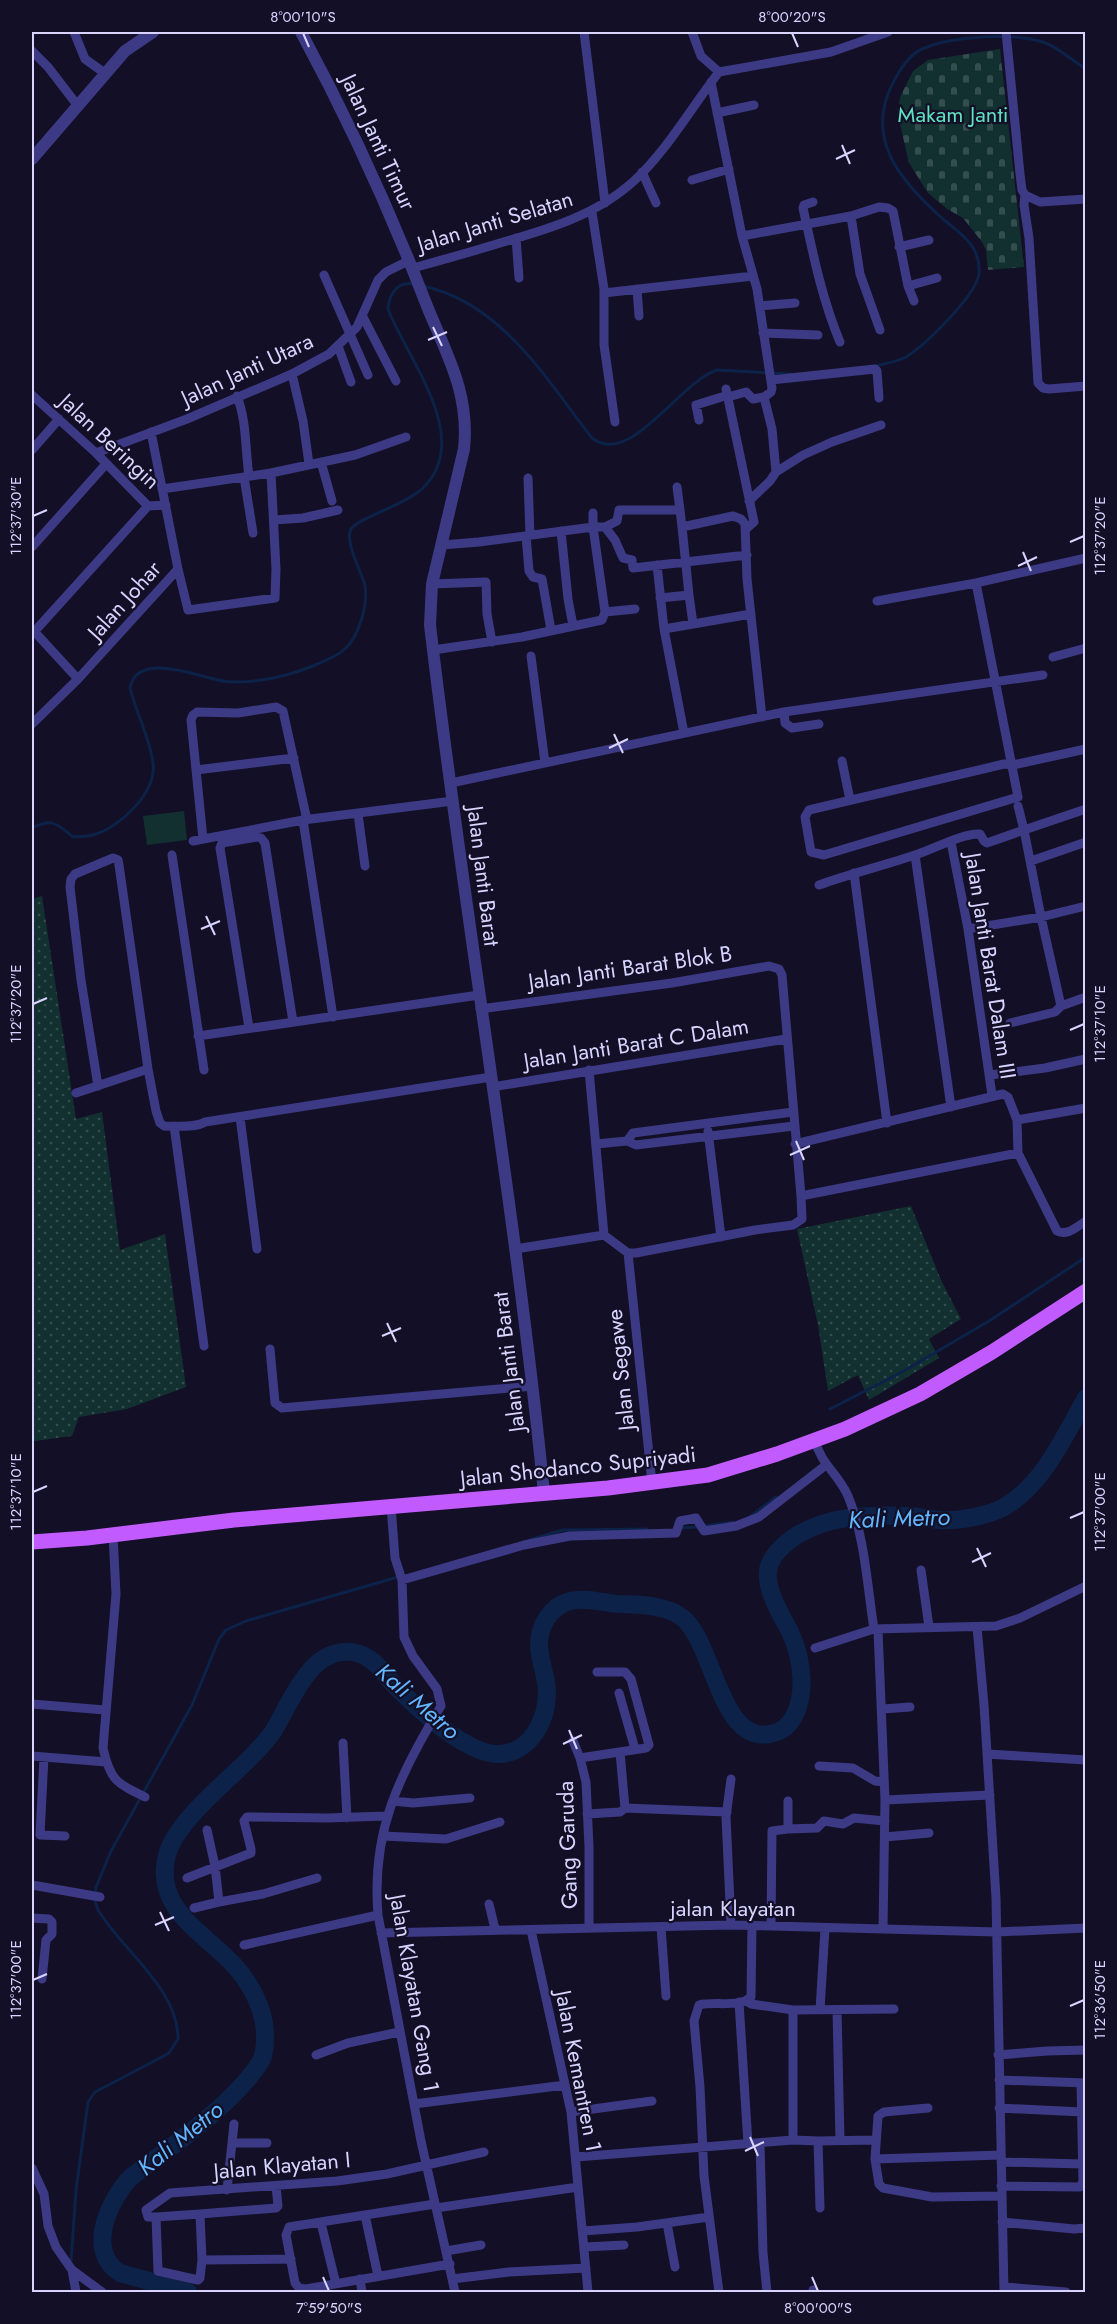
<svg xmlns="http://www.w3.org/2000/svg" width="1117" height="2324" viewBox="0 0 1117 2324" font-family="Jost,sans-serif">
	<defs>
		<pattern id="grass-dots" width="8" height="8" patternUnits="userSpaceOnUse" patternTransform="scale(1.5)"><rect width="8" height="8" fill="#12302f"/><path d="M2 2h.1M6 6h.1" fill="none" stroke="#344d4e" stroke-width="1.8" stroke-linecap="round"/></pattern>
		<pattern id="cemetery-stones" width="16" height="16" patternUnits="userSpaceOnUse" patternTransform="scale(1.5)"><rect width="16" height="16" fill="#12302f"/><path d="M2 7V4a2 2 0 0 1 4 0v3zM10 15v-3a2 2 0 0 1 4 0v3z" fill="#344d4e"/></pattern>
	</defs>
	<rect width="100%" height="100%" fill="#130f26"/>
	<path fill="url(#grass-dots)" d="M42,896L76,1119L102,1112L120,1250L165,1234L186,1387L127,1409L79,1417L72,1436L35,1441H32V899Z
		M911,1206L941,1280L961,1319L929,1339L939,1358L869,1400L858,1375L828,1391L818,1325L797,1229Z"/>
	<path fill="url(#cemetery-stones)" d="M1000,49L1024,267L988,270L986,250L982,242L963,218L947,209L928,193L909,163L897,111L901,95L913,71L928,60Z"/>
	<path fill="#12302f" d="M184,811L187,840L147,845L143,816Z"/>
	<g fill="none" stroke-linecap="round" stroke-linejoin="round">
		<path stroke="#0c2248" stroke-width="3" d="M423,286C502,303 546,379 592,438C630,468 679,382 717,370L791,374
			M875,366C885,364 896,362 906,357C924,346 978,294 979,273C981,246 961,234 943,219C900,181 862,137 895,79C901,68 910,54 922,49C940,41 965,38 984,37C1004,36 1025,36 1043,42C1058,47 1073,61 1086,69
			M32,828C53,818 56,823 73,837C81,836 89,837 96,834C121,826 157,792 153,763C150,738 136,713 130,688C137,650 199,677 223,681C241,684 268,680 286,675C301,671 334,659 345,649C359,636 368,605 365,586C362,572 344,542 351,529C353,526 356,525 358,523C375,513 410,501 423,488C474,438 407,359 388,309C389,295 397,281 413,284
			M830,1409L902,1372L989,1321L1086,1257
			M751,1516L776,1497
			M704,1526L733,1522
			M680,1528L698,1527
			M529,1540L563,1530L647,1529
			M71,2262L76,2190L88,2102L95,2092L160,2058L169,2053L178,2039C178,1988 122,1950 98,1910L95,1901L96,1887L111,1851L192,1705L219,1639L226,1630L246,1621L398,1577"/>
		<path stroke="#0c2248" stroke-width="18" d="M188,2292L120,2273C85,2251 109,2200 131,2177C172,2146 234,2104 261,2061C265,2053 265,2043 265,2033C264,2008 250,1982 233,1964C203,1932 153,1908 167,1855C176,1822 225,1783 248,1760C257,1751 267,1741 274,1730C285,1711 304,1670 323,1659C337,1650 354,1649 368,1658C379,1664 386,1677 395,1686C417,1708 467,1755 499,1754C530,1753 547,1721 547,1692C547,1677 539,1660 539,1645C539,1625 551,1606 570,1601C584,1597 603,1603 618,1604C638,1604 667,1605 683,1618C714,1644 720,1744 770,1734C781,1732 788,1727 793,1718C807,1694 802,1659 791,1634C782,1615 766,1593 768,1571C769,1559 780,1548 790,1540C824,1515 870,1514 911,1516C920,1517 930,1519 940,1520C959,1521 989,1516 1006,1506C1044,1483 1065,1435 1086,1398"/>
		<path stroke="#3d3a85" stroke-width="9" d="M74,32L85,59L106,74
			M584,32L605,203
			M692,32L701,56L719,72
			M1006,32L1020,174L1022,190L1025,195L1024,205L1029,238L1038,383L1043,388L1049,389L1086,386
			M32,51L48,67L78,106
			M711,82L742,236L757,289L772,388L771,392L764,397L772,429L776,472
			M717,113L754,105
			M642,172L656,203
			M692,180L729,169
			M1025,195L1040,202L1086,199
			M813,202L804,205L803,208C813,254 822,299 840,342
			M592,212L604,289V345L615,422
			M851,216L860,274L880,330
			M742,236L851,216L879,207L888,208L893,211L908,286L937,278
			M516,238L519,278
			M899,247L929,240
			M413,268C442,260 471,252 500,243C549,229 597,215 635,180C668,149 691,108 719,72L831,52L888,32
			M324,275L368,375
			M908,286L914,301
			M637,289L639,316
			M604,293L753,276
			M760,306L795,303
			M363,317L396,381
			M763,333L818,335
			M338,346L351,382
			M292,374L303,421L309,464
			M771,380L875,369L877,371L879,398
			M726,389L754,522L745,530
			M32,395L96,453L148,506L166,505
			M237,396C247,422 245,449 249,476
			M728,397L746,392L753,399L764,397
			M699,420L696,405L728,395
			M32,450L59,419
			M96,453L187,419L292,374L329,354L357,327L378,280L386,272L410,260
			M321,462L332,501
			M244,477L253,533
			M528,478L530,536
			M677,487L680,510
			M162,489L271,473
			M749,501L770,481L776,472L803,455L832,442L881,425
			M274,520L303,518L338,510
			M605,527L617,521L619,510H680L682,527
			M561,531L568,599L573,626
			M526,536L529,571L533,577L542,579L551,630
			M442,545L479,542L593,527V513
			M32,547L106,464
			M1086,558L976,583L1018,797L824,855L811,852L805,817L809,810L1004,764L1013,765L1086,749
			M657,565L664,629L684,733
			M178,569L188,610L275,598L276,569L271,473L355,455L406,437
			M432,584L486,582L487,614L492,642
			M689,595L682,527L733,516L741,519L745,524L747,579L762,717
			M660,598L689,595L693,624
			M877,601L976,583
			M605,612L635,609
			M32,629L78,679
			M664,629L751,614
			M34,632L148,506
			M433,650L522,637L602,620L605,612L593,527H605L615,540L623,558L632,560L633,568L747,555
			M531,656L545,763
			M1053,657L1086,648
			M784,712L785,723L792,728L819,724
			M32,724L78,679L178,569L151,432
			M842,761L850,800
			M196,770L294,758
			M451,783L784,712L1043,675
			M1086,809L1024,830L1041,917L1061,1006L1086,997
			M358,814L365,866
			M303,820L333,1017
			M203,839L191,720L193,715L197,712L238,713L276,707L283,711L307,820
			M193,841L303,820L453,801
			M951,842L968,929L992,1095
			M172,855L204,1070
			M915,855L951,1107
			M1031,861L1086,842
			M854,873L887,1123
			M819,885C852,873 886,865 918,854C936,848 963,833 980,834L984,841L987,843L1024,830L1018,806
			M968,929L1041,917L1086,906
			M480,1009L672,983L769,966L779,969L782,975L801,1196L802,1219L793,1225L755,1230L636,1253H628L604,1235L515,1249
			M1010,1023L1055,1012L1061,1006
			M249,1028L220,848L222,843L257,837L261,838L265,843L293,1022
			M198,1036L479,995
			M589,1070L604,1235
			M990,1075L1045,1068L1086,1059
			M98,1086L81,980L70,887L71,879L75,874L113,858L118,860L119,865L148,1069L156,1111L160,1123L164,1126C176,1126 196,1128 205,1122L491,1077
			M492,1087L786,1039
			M76,1093L148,1069
			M240,1117L257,1249
			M1017,1120L1086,1108
			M174,1126L204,1346
			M708,1131L721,1237
			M627,1141L633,1133L793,1112
			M596,1144L627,1141L636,1145L794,1126
			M795,1144L1003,1094L1008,1097L1017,1120L1018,1153L1057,1231C1068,1236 1076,1227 1086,1221
			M801,1196L1018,1153
			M628,1253L652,1483
			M270,1349L275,1403L282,1408L533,1386
			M815,1440C820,1463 839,1475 848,1496C865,1537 867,1585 874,1629
			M391,1506L395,1558L402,1580L404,1637L413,1656L437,1689L441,1706C399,1775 371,1832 378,1915L421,2141L455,2292
			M113,1535L116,1594L103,1748C110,1780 116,1783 145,1797
			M921,1570L929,1627
			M402,1580L524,1545L570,1536L676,1533L680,1521L696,1518L704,1531L736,1526L759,1517L826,1465
			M977,1627L984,1705L996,1898L1004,2292
			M878,1630L885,1800L883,1929
			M815,1648L874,1629L996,1626L1020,1618L1086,1586
			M619,1693L635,1749
			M32,1704L105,1710
			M883,1709L910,1707
			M573,1741L580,1758
			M343,1743L347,1818
			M620,1752L625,1808
			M987,1754L1086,1760
			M32,1756L106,1762
			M44,1757L40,1835L65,1836
			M819,1766L853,1768L875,1781L884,1782
			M731,1779L726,1817L731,1925
			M885,1800L990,1795
			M393,1801L413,1803L470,1798
			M587,1814L620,1812L625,1808L727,1812
			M788,1829L817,1828L824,1821L843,1824L854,1818L885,1821
			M207,1830L215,1866L219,1902L263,1894L317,1878
			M383,1836L446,1839L500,1822
			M885,1837L929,1833
			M187,1878L251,1853V1849L244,1821L247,1817L327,1818L386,1816
			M32,1885L100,1897
			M489,1904L495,1929
			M194,1908L219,1902
			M32,1918L49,1919L52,1922V1934L46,1940L42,1979
			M771,1926L772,1831L788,1829V1801
			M661,1927L666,1996
			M589,1928V1847L586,1782L580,1758L646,1748L649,1745L631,1679L625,1672H597
			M531,1930L571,2112L588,2292
			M381,1933L731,1925L997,1932L1086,1928
			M244,1945L378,1915
			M746,2001L751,2004L793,2010L894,2009
			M739,2002L748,2144
			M793,2010V2140
			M820,2010L825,1928
			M837,2010L840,2140
			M316,2055L348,2043L399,2032
			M998,2055L1047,2051L1086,2050
			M999,2080L1086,2083
			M414,2104L565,2085
			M928,2108L884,2112L878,2116L875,2159L1001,2155
			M999,2108L1082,2112
			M571,2112L652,2101
			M818,2141L875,2140
			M232,2143H267
			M760,2144L763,2253L767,2292
			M576,2157L793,2140L818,2141L820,2208
			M875,2159L879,2184L883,2188L932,2197L1002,2196
			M1001,2162L1083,2164
			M32,2168L44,2194L48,2226L56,2247L72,2270L102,2292
			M1001,2186L1080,2187L1083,2182L1081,2083
			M227,2190L234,2124
			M435,2204L289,2227L286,2235L295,2283L299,2288L306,2289L450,2264
			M436,2208L578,2187
			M200,2214L156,2217L158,2271L198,2280L200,2278L202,2260L291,2259
			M365,2215L378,2276
			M156,2217H148L146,2210L170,2193L337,2181L387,2174L484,2152
			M1002,2222L1074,2229L1086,2228
			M321,2223L336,2284
			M667,2223L675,2267
			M583,2231L637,2227L709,2217
			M585,2247L624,2245
			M446,2251L481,2245
			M202,2260L200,2214L276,2208L278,2206L276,2186
			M72,2270L76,2292
			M360,2279L362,2292
			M452,2279L509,2272L586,2268
			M1004,2287L1066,2292
			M813,2290L814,2292
			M719,2292L704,2176L700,2087L694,2021L699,2005C714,2001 740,2008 751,1997L752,1926"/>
		<path stroke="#3d3a85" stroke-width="12" d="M301,32C348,119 389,208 425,301C445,352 470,391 464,449L432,584L430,625C464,915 515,1203 544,1493
			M32,159L125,51L153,32"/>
		<path stroke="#c25bff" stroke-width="15" d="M32,1542L87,1538L234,1520L608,1488L708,1475L777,1454L845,1429L920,1394L992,1352L1086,1291"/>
	</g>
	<path fill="none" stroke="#d9d4ff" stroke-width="2" d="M303,33L309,47M792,33L798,47M842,145L850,164M836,159L855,150M433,327L442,346M428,340L447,332M33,516L47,510M1070,542L1084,536M1023,552L1031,571M1018,566L1037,557M614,734L623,753M609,748L628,739M206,916L215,935M201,929L220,921M33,1004L47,998M1070,1030L1084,1024M796,1141L804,1160M790,1155L810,1146M387,1323L396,1342M382,1336L401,1328M33,1492L47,1486M1070,1518L1084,1512M977,1548L986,1567M972,1562L991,1553M569,1730L577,1749M563,1744L582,1735M160,1912L169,1931M155,1925L174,1917M33,1980L47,1974M1070,2006L1084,2000M750,2137L758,2156M745,2151L764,2142M323,2277L329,2291M812,2277L818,2291"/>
	<g text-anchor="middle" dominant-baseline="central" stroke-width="4.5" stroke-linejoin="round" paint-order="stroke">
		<g font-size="22" fill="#5fe0c0" stroke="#130f26">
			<text x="953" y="114">Makam Janti</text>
		</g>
		<g font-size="22" fill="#d9d4ff" stroke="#130f26">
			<text transform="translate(379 142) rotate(65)">Jalan Janti Timur</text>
			<text transform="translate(495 221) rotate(-17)">Jalan Janti Selatan</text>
			<text transform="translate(247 369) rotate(-25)">Jalan Janti Utara</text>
			<text transform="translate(110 441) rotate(43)">Jalan Beringin</text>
			<text transform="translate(124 600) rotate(-48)">Jalan Johar</text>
			<text transform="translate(484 876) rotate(83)">Jalan Janti Barat</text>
			<text transform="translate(991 966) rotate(81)">Jalan Janti Barat Dalam III</text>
			<text transform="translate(630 967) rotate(-8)">Jalan Janti Barat Blok B</text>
			<text transform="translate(636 1043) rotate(-9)">Jalan Janti Barat C Dalam</text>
			<text transform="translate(508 1362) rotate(-97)">Jalan Janti Barat</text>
			<text transform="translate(620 1370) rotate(-96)">Jalan Segawe</text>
			<text transform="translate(578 1466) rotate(-6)">Jalan Shodanco Supriyadi</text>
			<text transform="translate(567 1845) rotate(-92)">Gang Garuda</text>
			<text x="733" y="1908">jalan Klayatan</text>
			<text transform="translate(415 1993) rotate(80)">Jalan Klayatan Gang 1</text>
			<text transform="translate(579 2071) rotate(79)">Jalan Kemantren 1</text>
			<text transform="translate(282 2165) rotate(-5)">Jalan Klayatan I</text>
		</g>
		<g font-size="24" font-style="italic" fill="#62b6ff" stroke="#130f26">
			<text transform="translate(899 1518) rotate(-2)">Kali Metro</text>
			<text transform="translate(418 1701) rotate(41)">Kali Metro</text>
			<text transform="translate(180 2138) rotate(-39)">Kali Metro</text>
		</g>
	</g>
	<rect width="1117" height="2324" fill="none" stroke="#130f26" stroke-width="66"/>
	<rect x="33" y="33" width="1051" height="2258" fill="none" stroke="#d9d4ff" stroke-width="2"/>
	<g font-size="15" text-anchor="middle" fill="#d9d4ff">
		<text x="303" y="22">8°00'10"S</text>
		<text x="792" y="22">8°00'20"S</text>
		<text transform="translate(16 516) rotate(-90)" y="5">112°37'30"E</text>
		<text transform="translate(1100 536) rotate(-90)" y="5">112°37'20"E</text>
		<text transform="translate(16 1004) rotate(-90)" y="5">112°37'20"E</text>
		<text transform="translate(1100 1024) rotate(-90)" y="5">112°37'10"E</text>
		<text transform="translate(16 1492) rotate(-90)" y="5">112°37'10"E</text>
		<text transform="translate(1100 1512) rotate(-90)" y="5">112°37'00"E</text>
		<text transform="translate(16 1980) rotate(-90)" y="5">112°37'00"E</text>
		<text transform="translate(1100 2000) rotate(-90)" y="5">112°36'50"E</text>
		<text x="329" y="2313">7°59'50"S</text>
		<text x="818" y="2313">8°00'00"S</text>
	</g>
</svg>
